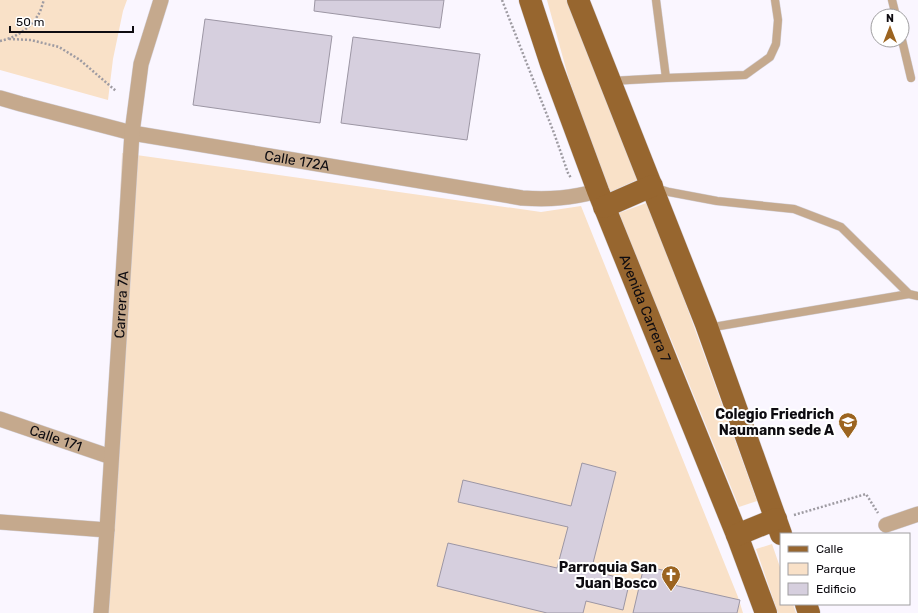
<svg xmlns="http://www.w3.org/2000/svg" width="918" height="613" viewBox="0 0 918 613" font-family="Rubik,sans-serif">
	<rect width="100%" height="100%" fill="#faf6ff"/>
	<path fill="#f9e1c8" d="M0,0H127L123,11L113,59L108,100L0,70Z
		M547,0H569L641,178L608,193L568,76Z
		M122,153L541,212L581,206L738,597L743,613H101Z
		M649,202L757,501L739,507L668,332L651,296L619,213Z
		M772,544L781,570V604H793L796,613H778L756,549Z"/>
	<path fill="#d6cfde" stroke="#9c96a4" d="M315,0H444L440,28L314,11Z
		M205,19L332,36L320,123L193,105Z
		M353,37L480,54L467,140L341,123Z
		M582,463L616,472L591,571L630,580L623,610L586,601L583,613H547L437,586L448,543L557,568L568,527L458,502L463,480L571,506Z
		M644,566L671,572L669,584L740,600L737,613H633Z"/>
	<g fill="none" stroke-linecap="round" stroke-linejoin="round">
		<g stroke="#d4d1d9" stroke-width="9">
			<path id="service" d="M656,0L666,78
				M892,0L896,16
				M902,40L911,78
				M611,81L666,78L745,75L770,57L776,44L778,20L775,0
				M656,188L669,192L717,201L794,209L841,227L909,294
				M708,328L737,323L909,294L918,296"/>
		</g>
		<g stroke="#d4d1d9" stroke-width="16">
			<g id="minor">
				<path id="s1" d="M0,98L21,104L132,133L522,198C550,200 571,198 598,191"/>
				<path id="s2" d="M0,419L111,457"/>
				<path d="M0,522L107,530"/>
				<path d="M886,525L918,514"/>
				<path id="s3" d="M101,613L107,530L132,133L141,64L161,0"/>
			</g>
		</g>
		<g stroke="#d4d1d9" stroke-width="23">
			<g id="primary">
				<path id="s4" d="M530,0L551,64L598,191L737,535L766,613"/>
				<path d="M578,0L706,324L781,534"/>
				<path d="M604,207L652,186"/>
				<path d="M737,535L776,519"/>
				<path d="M806,604L809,613"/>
			</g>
		</g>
		<path stroke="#9e9ba2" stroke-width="2.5" stroke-dasharray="2 2" stroke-linecap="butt" d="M502,0L554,133L568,173L571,178
			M9,39L31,40L59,47L80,60L116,91
			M0,41C15,38 31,28 38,15C41,11 42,5 44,0
			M794,515L866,494L878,513"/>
		<use href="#service" stroke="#c5a98d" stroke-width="8"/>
		<use href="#minor" stroke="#c5a98d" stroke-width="15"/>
		<use href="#primary" stroke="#97662f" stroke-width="22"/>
	</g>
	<defs>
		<g id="school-pin" transform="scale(1)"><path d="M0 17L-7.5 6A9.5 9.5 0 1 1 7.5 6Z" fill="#9c6420" stroke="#fff"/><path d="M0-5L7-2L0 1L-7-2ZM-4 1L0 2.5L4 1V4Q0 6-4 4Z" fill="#fff"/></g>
		<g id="church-pin" transform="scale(1)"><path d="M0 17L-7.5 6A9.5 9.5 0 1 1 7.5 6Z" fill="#9c6420" stroke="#fff"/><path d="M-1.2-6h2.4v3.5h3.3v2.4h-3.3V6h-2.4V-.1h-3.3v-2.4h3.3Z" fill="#fff"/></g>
	</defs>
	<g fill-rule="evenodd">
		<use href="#school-pin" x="848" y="422"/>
		<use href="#church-pin" x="671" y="575"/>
	</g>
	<g text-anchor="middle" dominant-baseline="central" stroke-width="4" stroke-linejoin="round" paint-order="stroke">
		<g font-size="14" fill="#0e0c11" stroke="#fff">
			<text stroke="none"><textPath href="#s1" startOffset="304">Calle 172A</textPath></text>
			<text stroke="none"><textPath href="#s3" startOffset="309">Carrera 7A</textPath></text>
			<text stroke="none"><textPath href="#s4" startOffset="329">Avenida Carrera 7</textPath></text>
			<text stroke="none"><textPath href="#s2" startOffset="59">Calle 171</textPath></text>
		</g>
		<g font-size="14" font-weight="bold" fill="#0e0c11" stroke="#fff" text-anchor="end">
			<text x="834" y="414">Colegio Friedrich<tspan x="834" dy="16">Naumann sede A</tspan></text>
			<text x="657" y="567">Parroquia San<tspan x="657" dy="16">Juan Bosco</tspan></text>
		</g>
	</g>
	<rect x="780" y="533" width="130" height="72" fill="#ffffff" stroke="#9f9ea0"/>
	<rect x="788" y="546" width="20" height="6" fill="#97662f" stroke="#9f9ea0"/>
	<text x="816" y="553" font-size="12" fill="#0e0c11">Calle</text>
	<rect x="788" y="563" width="20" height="12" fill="#f9e1c8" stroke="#9f9ea0"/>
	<text x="816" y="573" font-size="12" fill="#0e0c11">Parque</text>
	<rect x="788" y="583" width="20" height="12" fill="#d6cfde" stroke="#9f9ea0"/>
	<text x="816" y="593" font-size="12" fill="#0e0c11">Edificio</text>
	<g transform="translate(890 28)"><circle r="19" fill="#ffffff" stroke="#9f9ea0"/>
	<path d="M0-3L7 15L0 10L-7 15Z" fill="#9c6420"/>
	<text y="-6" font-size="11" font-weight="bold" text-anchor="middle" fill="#0e0c11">N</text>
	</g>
	<path d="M10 26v6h123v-6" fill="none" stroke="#0e0c11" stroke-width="2"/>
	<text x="16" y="26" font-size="12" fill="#0e0c11" stroke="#ffffff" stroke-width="3" paint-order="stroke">50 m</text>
</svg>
